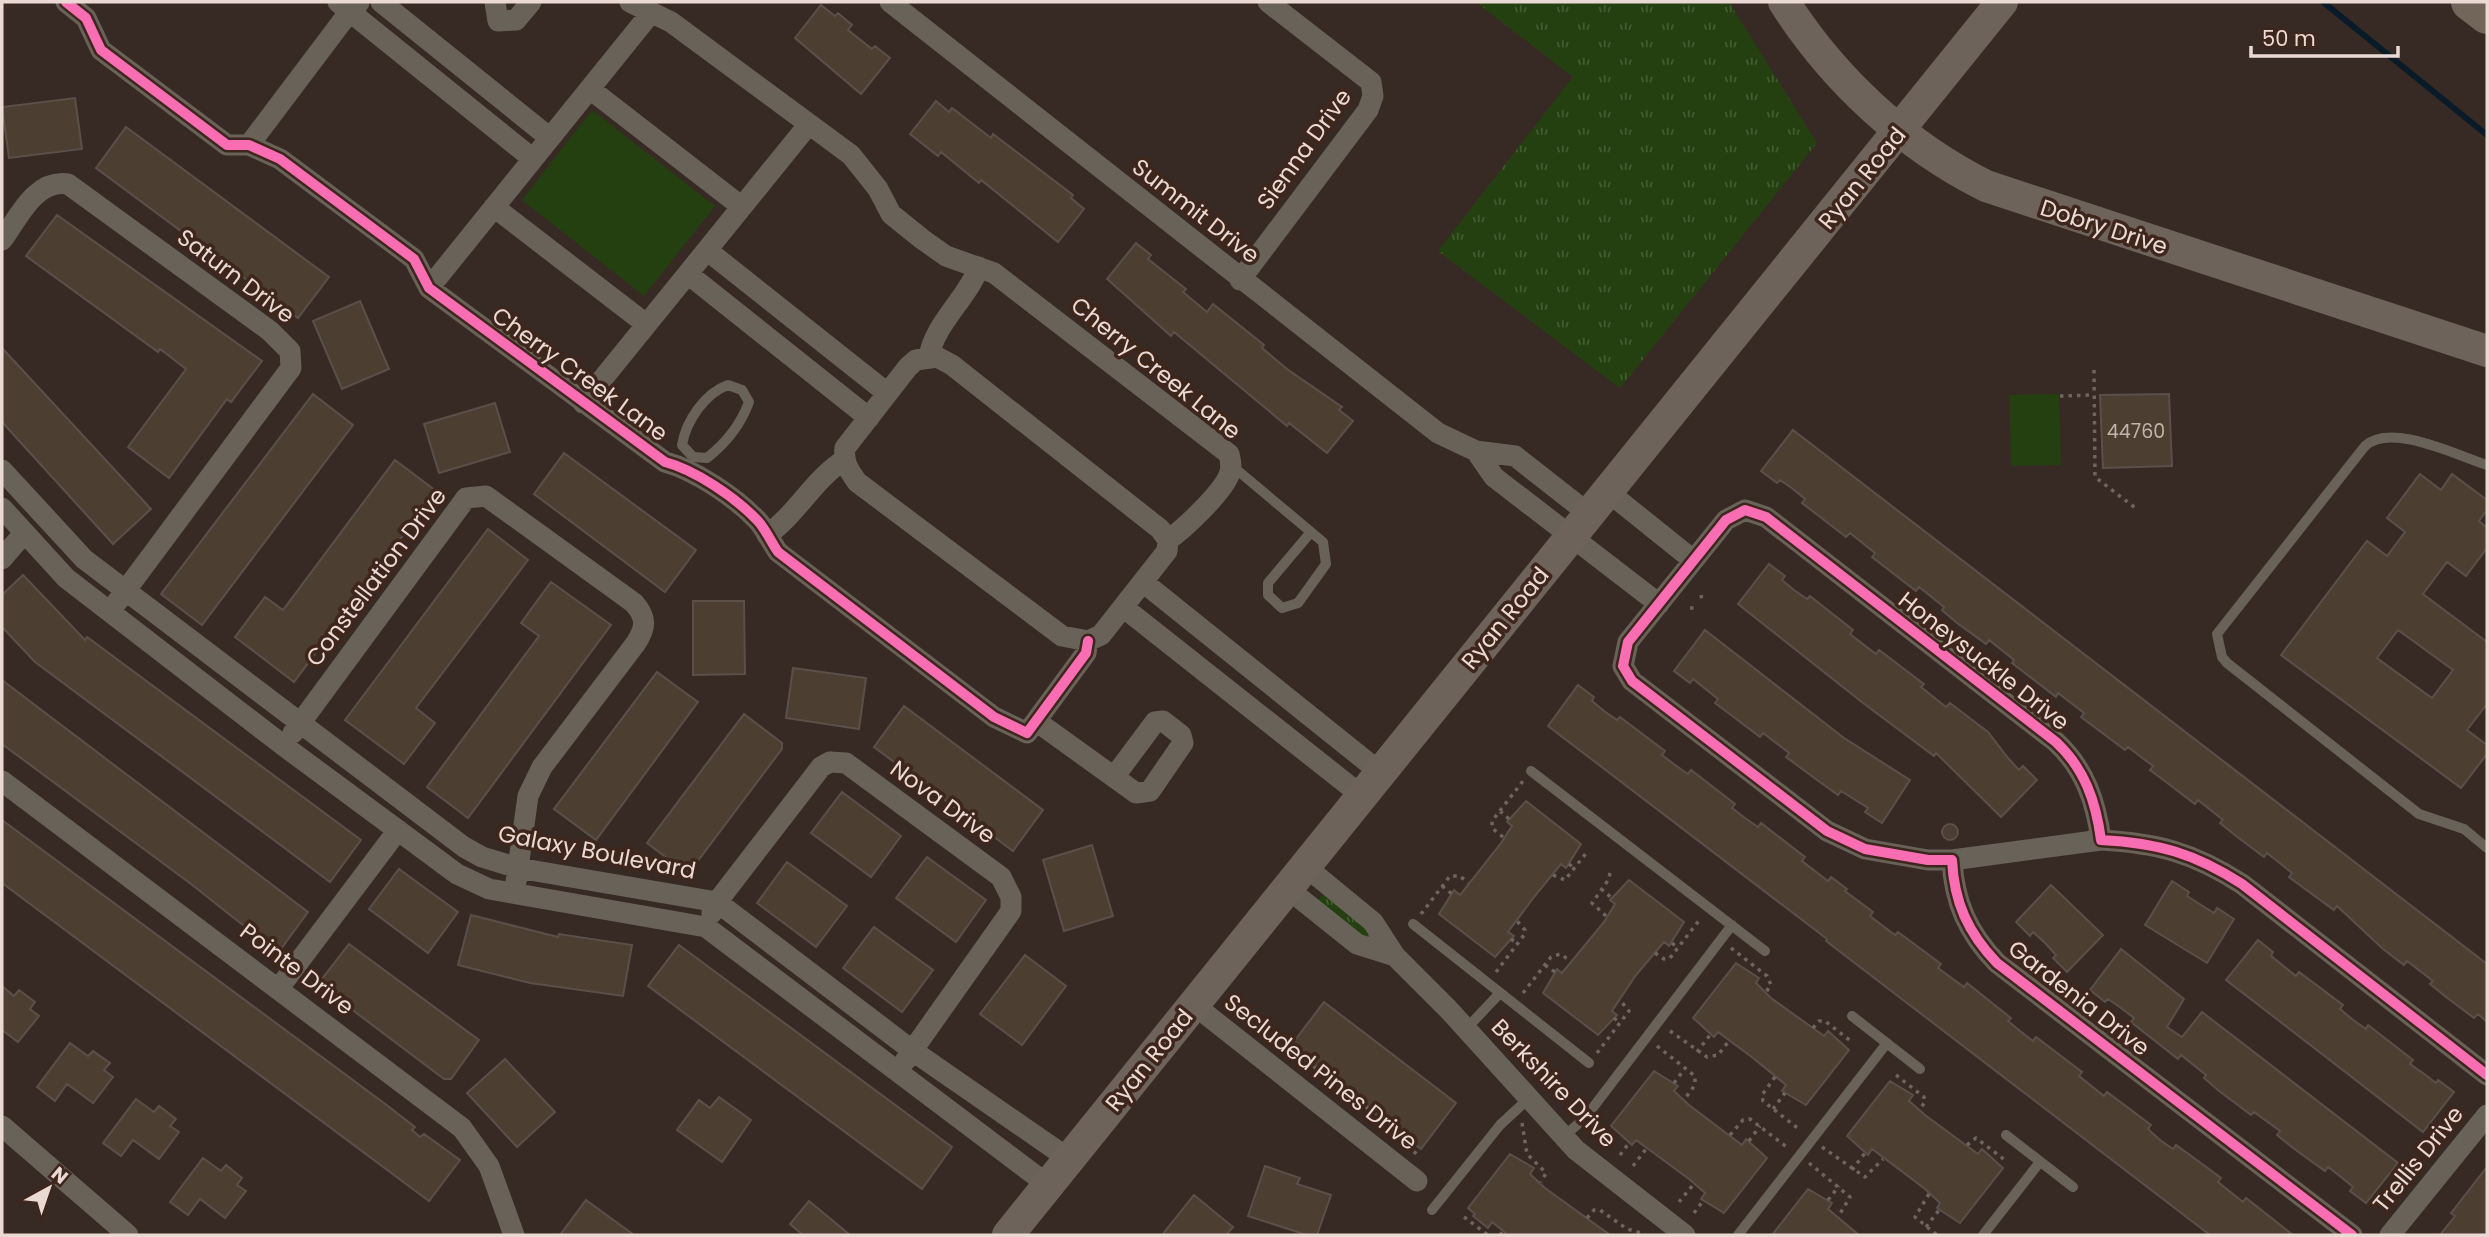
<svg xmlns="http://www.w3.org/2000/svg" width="2489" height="1237" viewBox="0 0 2489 1237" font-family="Poppins,sans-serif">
	<defs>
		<pattern id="grass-tufts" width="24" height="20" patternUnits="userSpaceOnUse" patternTransform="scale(1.75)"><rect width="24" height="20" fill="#244010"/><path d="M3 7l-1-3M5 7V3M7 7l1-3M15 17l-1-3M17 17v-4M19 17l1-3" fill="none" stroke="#445b32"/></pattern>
	</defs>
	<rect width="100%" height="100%" fill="#372a24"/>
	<path fill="url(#grass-tufts)" d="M1476,2H1729L1817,143L1620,388L1438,251L1573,77Z
		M1325,894L1371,933L1370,937L1366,938L1317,900Z"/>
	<path fill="#244010" d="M592,110L715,206L644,296L522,200Z
		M2059,394L2061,465L2011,466L2009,395Z"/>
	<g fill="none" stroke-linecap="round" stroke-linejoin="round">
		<path stroke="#091b28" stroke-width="6" d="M2323,2L2487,135"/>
	</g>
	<path fill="#4c3f32" stroke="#5a5049" stroke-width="2" fill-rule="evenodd" d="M821,5L835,16L838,13L852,25L848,30L872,49L875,46L890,58L861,94L795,38Z
		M75,98L82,149L9,158L2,107Z
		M936,101L949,112L952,108L991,138L993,134L1073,195L1071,198L1084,209L1058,242L981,180L979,183L941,152L938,156L910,134Z
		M126,127L329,277L298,318L96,168Z
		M57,215L262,361L231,402L227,399L169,478L128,447L186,369L160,349L158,352L26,256Z
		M1136,243L1151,255L1148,259L1186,289L1183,292L1207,312L1213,304L1264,345L1262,348L1287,369L1342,407L1339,410L1353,421L1327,453L1289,423L1287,426L1174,332L1171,336L1107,279Z
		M360,301L389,369L342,389L313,321Z
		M2,348L151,509L113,544L2,422Z
		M313,394L353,425L202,625L161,594Z
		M2169,394L2172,466L2103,468L2100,395Z
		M495,403L510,452L439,473L424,424Z
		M1793,430L2487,964V1022L2478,1014L2474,1018L2446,997L2430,984L2433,981L2407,961L2404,965L2383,949L2337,906L2334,910L2305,889L2289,877L2292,873L2267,853L2264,857L2236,836L2220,823L2223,820L2198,800L2195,804L2166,782L2150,770L2153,766L2141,757L2128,747L2125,750L2081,717L2084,713L2058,693L2056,697L2012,663L2014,660L1989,640L1986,644L1957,623L1942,610L1944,607L1919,587L1916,591L1872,557L1875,553L1850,533L1846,537L1802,503L1805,499L1793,489L1780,480L1777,483L1761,471Z
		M564,453L696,550L665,592L534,494Z
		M395,460L436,491L294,682L235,637L265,597L283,610Z
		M2420,474L2441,490L2452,474L2487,500V510L2479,521L2487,528V548L2466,576L2447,562L2423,594L2487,642V704L2467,730L2487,745V754L2461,788L2281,655L2367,541L2387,556L2405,532L2387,518ZM2398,630L2453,670L2432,698L2377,658Z
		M488,529L528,560L416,708L435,723L404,764L345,720Z
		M1769,564L1785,576L1782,580L1794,590L1807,599L1810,596L1853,630L1850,634L1876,654L1879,650L1924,684L1921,687L1946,707L1950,703L1988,732L2008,758L2019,770L2023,766L2037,780L2001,817L1936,753L1934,756L1863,703L1738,604Z
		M23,575L85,640L87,637L361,840L330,882L35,662L2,627V595Z
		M551,582L611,625L468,818L427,787L539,636L521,623Z
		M693,601H744L745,674L693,675Z
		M1705,630L1844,738L1910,780L1882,823L1865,812L1868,808L1841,791L1838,795L1817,780L1786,757L1789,753L1763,733L1760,737L1731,715L1715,703L1718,699L1693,679L1690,683L1674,671Z
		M793,668L866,678L859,729L786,718Z
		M657,672L698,702L596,840L554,809Z
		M2,680L308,912L278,953L191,884L2,744Z
		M1578,685L1594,697L1592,701L1604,711L1617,720L1620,717L1665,751L1662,755L1675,765L1688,774L1691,770L1735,804L1732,808L1745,818L1758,827L1761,823L1805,857L1802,861L1828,881L1831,877L1847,889L1845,891L1873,912L1870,916L1883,926L1895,935L1898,932L1925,952L1941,964L1938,968L1964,987L1967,983L2011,1018L2008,1021L2020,1031L2033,1041L2036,1037L2082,1072L2079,1076L2104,1096L2107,1092L2151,1125L2148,1129L2160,1140L2173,1149L2176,1145L2205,1166L2221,1178L2218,1182L2243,1202L2246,1198L2293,1235H2210L1826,941L1827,939L1548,726Z
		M904,706L1043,810L1013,851L874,747Z
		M744,714L782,743V749L688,874L647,843Z
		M842,792L901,836L871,877L811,833Z
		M1526,801L1581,844L1566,868L1561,864L1534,897L1508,932L1514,936L1495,957L1439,914L1454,890L1460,895L1501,843L1512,826L1507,822Z
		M2,820L388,1106L415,1127L412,1130L420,1137L424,1134L460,1160L429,1201L2,883Z
		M1942 832a8 8 0 1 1 16 0a8 8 0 1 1-16 0Z
		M1092,845L1113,916L1064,931L1043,860Z
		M927,857L986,900L956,942L896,898Z
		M787,862L847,906L816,947L757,903Z
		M399,869L458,912L428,953L369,909Z
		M1629,880L1684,922L1669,946L1664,942L1636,975L1612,1011L1617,1015L1598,1035L1543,993L1557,969L1562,973L1604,922L1615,904L1610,900Z
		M2172,881L2189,892L2187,896L2214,913L2217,908L2234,919L2207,963L2145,925Z
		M2051,885L2103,935L2067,972L2053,958L2056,955L2045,943L2033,932L2030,936L2016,922Z
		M471,915L558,937L559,934L632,945L623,996L530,983L458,965Z
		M874,927L933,970L902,1012L843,968Z
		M2258,940L2273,952L2271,956L2296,976L2299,972L2343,1005L2340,1009L2352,1019L2366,1029L2368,1025L2413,1060L2410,1064L2423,1073L2436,1083L2438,1080L2454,1092L2423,1132L2226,980Z
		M349,944L479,1040L451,1079H444L318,984Z
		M679,945L952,1147L922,1189L648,986Z
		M2121,949L2184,999L2167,1027L2182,1037L2202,1012L2398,1163L2366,1203L2350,1191L2353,1187L2341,1177L2328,1167L2325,1171L2293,1148L2277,1135L2280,1131L2254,1112L2251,1115L2219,1091L2204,1078L2206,1075L2181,1055L2178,1059L2131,1022L2134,1018L2121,1008L2108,999L2105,1002L2090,990Z
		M1025,955L1066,986L1022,1045L980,1014Z
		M1736,963L1759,978L1756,983L1771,998L1824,1036L1828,1031L1849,1050L1806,1105L1782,1091L1786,1085L1753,1058L1718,1032L1714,1037L1693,1018Z
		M2,986L14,996L19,990L35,1002L30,1009L39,1016L18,1042L2,1030Z
		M1324,1002L1456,1103L1421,1149L1289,1048Z
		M70,1043L88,1056L93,1051L110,1063L104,1070L113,1077L93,1103L67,1084L55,1101L37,1087Z
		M505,1059L555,1112L517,1147L467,1093Z
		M1654,1071L1678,1086L1674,1091L1689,1105L1742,1145L1746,1139L1767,1158L1724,1213L1701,1199L1705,1193L1689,1179L1636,1140L1632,1145L1611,1126Z
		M1890,1081L1913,1095L1909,1101L1925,1115L1978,1154L1982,1149L2003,1168L1960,1223L1937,1208L1940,1203L1925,1189L1872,1149L1868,1155L1847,1136Z
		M719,1097L751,1120L722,1162L677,1130L699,1100L710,1108Z
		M136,1099L154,1112L159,1106L176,1119L170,1126L179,1132L159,1159L133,1140L121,1156L103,1143Z
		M1510,1154L1534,1168L1530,1174L1545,1188L1610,1235H1508L1492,1222L1488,1228L1473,1216L1475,1214L1468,1208Z
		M203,1158L221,1171L226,1165L242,1178L237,1185L246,1191L225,1218L200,1199L188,1215L170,1202Z
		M1265,1166L1300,1178L1297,1184L1331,1195L1317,1235H1307L1248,1216Z
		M2487,1167V1235H2440L2455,1216L2451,1213Z
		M1808,1189L1832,1203L1828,1209L1859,1235H1772Z
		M1194,1195L1233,1227L1226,1235H1162Z
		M586,1200L634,1235H560Z
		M809,1201L850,1235H803L790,1224Z"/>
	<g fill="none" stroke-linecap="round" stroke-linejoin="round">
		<path stroke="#6d655e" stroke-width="3.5" stroke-dasharray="3.5 5" stroke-linecap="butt" d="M2094,370L2095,477L2138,510
			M2060,396L2093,395
			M1701,595L1702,600
			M1690,608H1695
			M1500,811L1509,819
			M1503,837L1492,828V821L1523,781
			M1569,864L1575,869
			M1553,875L1565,880L1587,852
			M1442,886L1452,894
			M1601,889L1612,898
			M1421,914L1450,876H1460L1468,883
			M1606,916L1592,903L1609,879L1610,872
			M1511,939L1518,944
			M1672,943L1678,948
			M1731,948L1767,976L1771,985L1766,992
			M1655,953L1664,959L1670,958L1701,918
			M1545,965L1555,972
			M1496,972L1524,935L1525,930L1517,921
			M1523,993L1551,957L1560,954L1571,961
			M1614,1018L1620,1023
			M1813,1028L1819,1021H1825L1852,1042
			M1670,1031L1707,1057L1718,1055L1729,1041
			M1657,1046L1695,1076V1085L1684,1100
			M1697,1052L1710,1035
			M1597,1053L1629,1011L1620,1000
			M1314,1067L1317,1069
			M1896,1075L1924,1097L1925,1102L1920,1109
			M1775,1077L1762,1095L1763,1101L1800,1130
			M1674,1083L1686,1067
			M1340,1087L1344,1090
			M1366,1107L1370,1110
			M1773,1109L1785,1093
			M1522,1123L1527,1154L1546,1173L1541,1182
			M1393,1127L1396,1130
			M1730,1135L1743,1120L1750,1119L1788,1148
			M1749,1141L1760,1126
			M1967,1145L1976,1138L2005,1160
			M1822,1147L1865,1177L1883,1159
			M1414,1154L1419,1148
			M1620,1155L1629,1143
			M1809,1163L1850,1197L1838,1217
			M1633,1166L1646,1149
			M1852,1170L1865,1153
			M1929,1194L1915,1217L1937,1235
			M1828,1200L1839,1186
			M1679,1202L1693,1185
			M1694,1213L1703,1201
			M1464,1217L1488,1235
			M1587,1218L1594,1210H1600L1627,1229L1645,1234
			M1926,1227L1939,1210
			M1500,1235L1503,1231"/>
		<path stroke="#696259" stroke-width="10" d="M728,385L742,390L749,402C741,424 726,443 707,458L693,457L682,445C686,421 705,393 728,385Z
			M1231,465L1311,532L1323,542L1326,564L1298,603L1282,608L1268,595V583L1311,532
			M2487,465C2456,455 2391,422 2365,446L2217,634L2222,657L2227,663L2419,814L2464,829L2487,848
			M1531,771L1765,951
			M1413,924L1589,1063
			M1852,1016L1920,1069
			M1466,1029L1500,993
			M2006,1135L2073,1187
			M1563,1137L1585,1118L1732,925
			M1432,1210L1500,1125L1528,1099
			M1738,1235L1887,1043
			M1983,1235L2040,1162"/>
		<path stroke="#696259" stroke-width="21" d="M66,2L86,18L101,50L227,145H249L280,159L414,259L429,288L665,462C695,470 735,497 757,520C765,528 771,542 778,552L994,717L1027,733L1086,653L1088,641
			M338,2L533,159
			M381,2L550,138
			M495,2L498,21L516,20L531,2
			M630,2L671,22L851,155L878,189L891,214L922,239L946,256L994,273L1229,454C1231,462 1232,468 1229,475C1222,493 1184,529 1168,540
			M890,2L1438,433L1476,451L1515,456L1589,514
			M590,89L742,207
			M249,145L350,11L359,3
			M494,207L646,324
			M2,240C19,217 35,179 68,184L270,331L290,351L291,368L117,602
			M708,251L887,393
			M688,274L869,418
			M1240,280L1368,110L1373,96L1371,82L1268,2
			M429,288L650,14
			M929,357C934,324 967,299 979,267
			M937,357L952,365L1160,529L1168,540L1167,551L1101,635L1088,641L1062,636L857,482C849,470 843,463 845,448L908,367L916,360Z
			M583,403L809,124
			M1476,451L1494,477L1659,604
			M2,470L84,559L464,847L482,857L518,868L717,902L913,1051L1069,1159
			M1607,491L1693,560
			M2,508L66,578L284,746L457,874L489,889L706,927L1048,1185
			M767,535C797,514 813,480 844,460
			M2,559L24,533
			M1143,582L1381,773
			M1123,607L1362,796
			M1036,721L1136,793L1150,791L1183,743L1181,735L1163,721L1155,722L1114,777
			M293,733L466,498L486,496L634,603C647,618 646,627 636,643L542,767L528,796L516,882
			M2,781L462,1128L489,1166L514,1235
			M1952,860L2101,840
			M1287,888L1357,944L1395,956L1373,922L1305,866
			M712,913L717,902L821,767L830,762L846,763L1001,877L1011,897V911L905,1061
			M1395,956L1449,1010L1576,1150L1685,1235
			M279,988L398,830
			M1193,1004L1417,1181
			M2,1126L128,1235
			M2352,1235L1997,963C1968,933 1954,902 1952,860H1928L1865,849L1827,831L1632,681L1623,666L1628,642L1726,520L1745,510L1766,517L2056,742C2085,769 2096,802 2101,840C2158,843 2194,853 2242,884L2487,1075
			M2390,1235L2487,1115"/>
		<path stroke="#6d635a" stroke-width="32" d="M1784,2C1833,79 1904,145 1986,186L2487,351
			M1008,1235L2002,2"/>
		<path stroke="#72665b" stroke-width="38" d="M2470,2L2487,15"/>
		<g stroke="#3f261c" stroke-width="15">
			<path id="cycleway" d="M66,2L86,18L101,50L227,145H249L280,159L414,259L429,288L665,462C695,470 735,497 757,520C765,528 771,542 778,552L994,717L1027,733L1086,653L1088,641
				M2352,1235L1997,963C1968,933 1954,902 1952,860H1928L1865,849L1827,831L1632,681L1623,666L1628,642L1726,520L1745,510L1766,517L2056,742C2085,769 2096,802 2101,840C2158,843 2194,853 2242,884L2487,1075"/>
		</g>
		<use href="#cycleway" stroke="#f96db3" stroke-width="10"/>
	</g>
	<g text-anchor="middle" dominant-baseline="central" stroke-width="7" stroke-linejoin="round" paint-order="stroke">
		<g font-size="19" fill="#c3b3ac">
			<text x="2136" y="431">44760</text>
		</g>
		<g font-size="23" fill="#ebdad4" stroke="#3f261c">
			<text transform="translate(1304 149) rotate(-54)">Sienna Drive</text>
			<text transform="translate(1862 178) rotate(-51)">Ryan Road</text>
			<text transform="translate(1196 211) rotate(38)">Summit Drive</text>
			<text transform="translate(2104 227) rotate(18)">Dobry Drive</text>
			<text transform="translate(236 276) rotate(37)">Saturn Drive</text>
			<text transform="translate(1156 368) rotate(39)">Cherry Creek Lane</text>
			<text transform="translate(580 374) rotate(36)">Cherry Creek Lane</text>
			<text transform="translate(376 577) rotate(-53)">Constellation Drive</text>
			<text transform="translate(1505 618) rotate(-51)">Ryan Road</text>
			<text transform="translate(1984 661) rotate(38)">Honeysuckle Drive</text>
			<text transform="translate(943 802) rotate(36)">Nova Drive</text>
			<text transform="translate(597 852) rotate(11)">Galaxy Boulevard</text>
			<text transform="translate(297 969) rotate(37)">Pointe Drive</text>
			<text transform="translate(2079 998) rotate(38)">Gardenia Drive</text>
			<text transform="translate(1149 1060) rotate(-51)">Ryan Road</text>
			<text transform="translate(1321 1072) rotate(38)">Secluded Pines Drive</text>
			<text transform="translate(1554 1083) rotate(46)">Berkshire Drive</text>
			<text transform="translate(2418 1159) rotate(-51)">Trellis Drive</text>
		</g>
	</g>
	<rect width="2489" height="1237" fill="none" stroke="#ebdad4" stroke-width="7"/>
	<g transform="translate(49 1188) rotate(40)" stroke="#3f261c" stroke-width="5" paint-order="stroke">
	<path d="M0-5L12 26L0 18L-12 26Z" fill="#ebdad4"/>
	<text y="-10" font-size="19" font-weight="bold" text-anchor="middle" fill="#ebdad4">N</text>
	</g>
	<path d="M2251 46v10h147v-10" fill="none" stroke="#ebdad4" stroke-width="3.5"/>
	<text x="2262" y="46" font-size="21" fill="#ebdad4" stroke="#3f261c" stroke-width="5" paint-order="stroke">50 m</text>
</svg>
